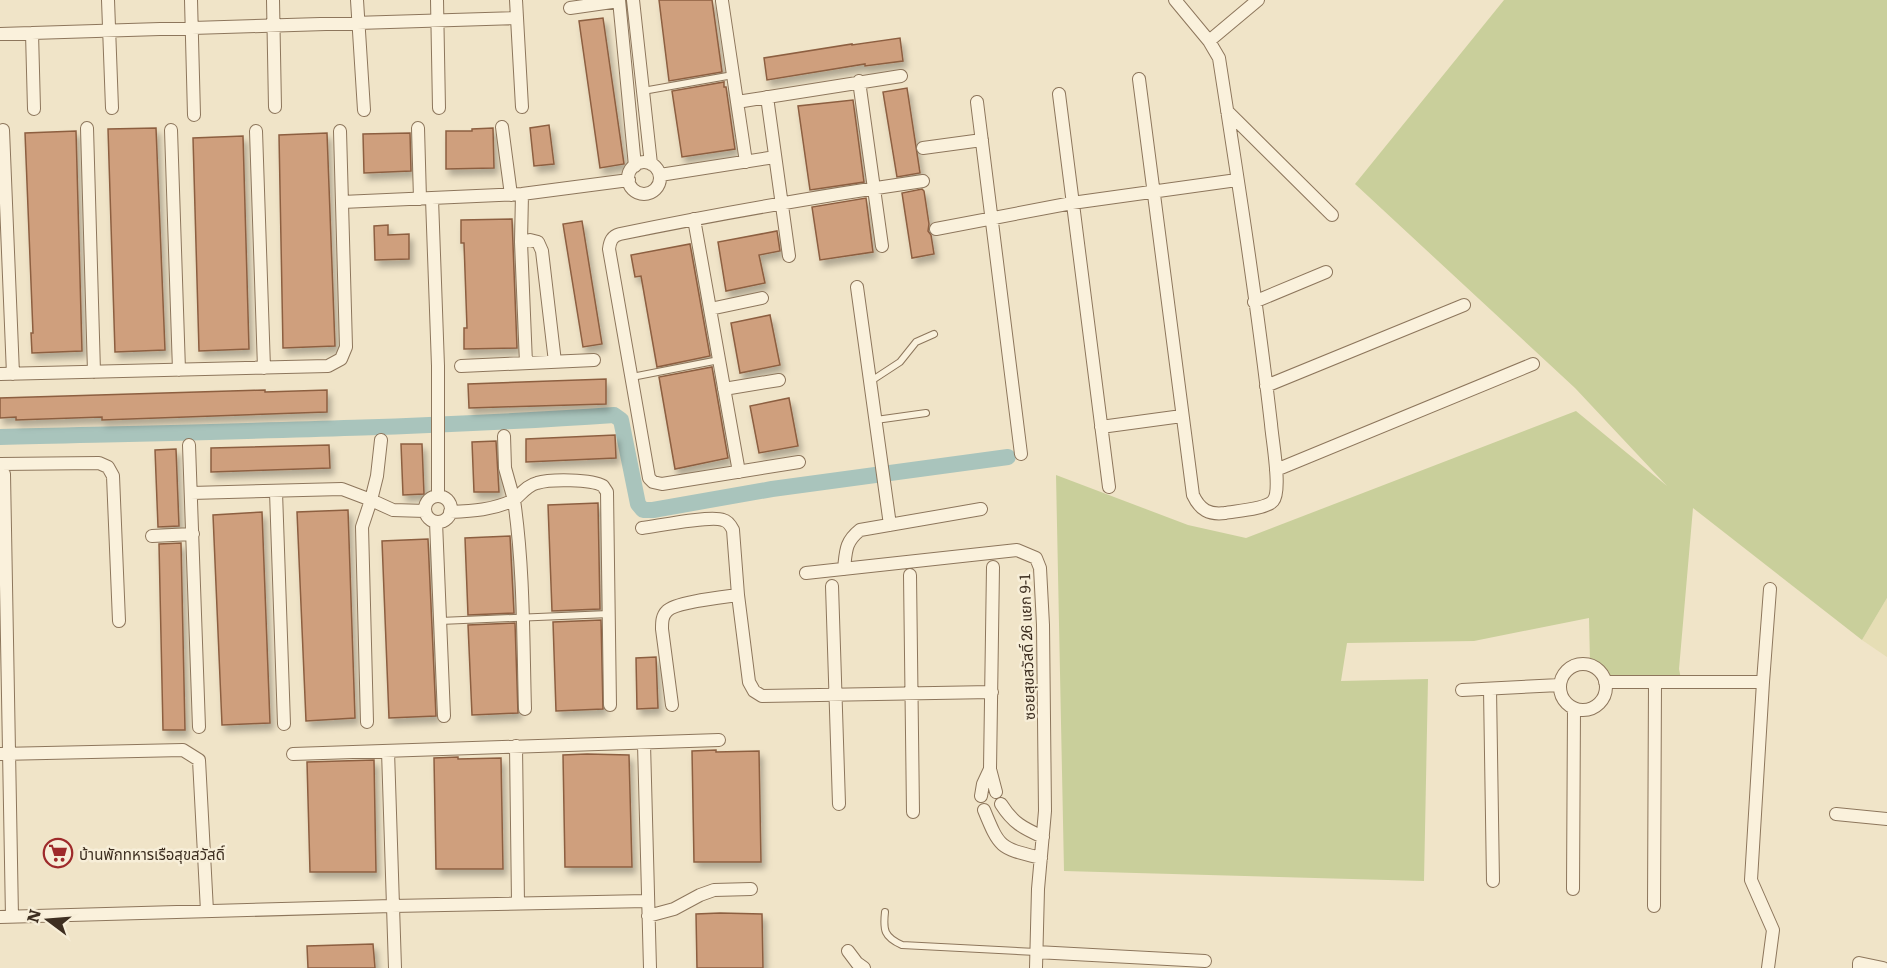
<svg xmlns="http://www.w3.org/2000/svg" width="1887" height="968" viewBox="0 0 1887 968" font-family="Literata,'Noto Sans Thai',serif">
	<defs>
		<filter id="shadow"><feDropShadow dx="3.5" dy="6" stdDeviation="3" flood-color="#0004"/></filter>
	</defs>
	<rect width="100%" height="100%" fill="#f0e4c8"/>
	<path fill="#e6deb5" d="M1887,598V657L1862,640Z"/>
	<path fill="#c9cf9b" d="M1504,0H1887V598L1862,640L1693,508L1679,669L1681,679L1609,677L1590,662L1589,618L1474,641L1347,643L1341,681L1428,679L1424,881L1064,871L1056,475L1188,525L1246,538L1576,411L1667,486L1575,388L1355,184Z"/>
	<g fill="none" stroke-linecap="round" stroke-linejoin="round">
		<path stroke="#a9c4bc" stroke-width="16" d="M0,437C205,432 410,429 614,415L621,420L638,504L643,510H653L772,489L1008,457"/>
	</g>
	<path fill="#cf9f7d" stroke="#8d5f41" stroke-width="1.5" filter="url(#shadow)" d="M659,0H712L722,72L669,81Z
		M603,18L624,164L600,168L579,21Z
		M900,38L903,61L865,66V64L767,80L764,58L852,44V45Z
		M724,82V87H726L735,149L682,157L672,91Z
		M907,88L920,173L897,177L883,92Z
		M853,100L864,182L810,190L798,106Z
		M549,125L554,164L534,166L530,128Z
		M156,128L165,350L115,352L108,129Z
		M493,128L494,168L446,169V131H472V129Z
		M76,131L82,351L32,353L31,333H33L25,133Z
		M327,133L335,346L283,348L279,135Z
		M410,133L411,171L364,173L363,134Z
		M243,136L249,349L199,351L193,138Z
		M922,189L924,191L929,224L928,231L931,235L934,254L912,258L902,193Z
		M866,198L873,252L820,260L812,207Z
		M512,219L517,348L464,349V328H467L464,243H461V220Z
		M582,221L602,344L583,347L563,224Z
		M388,225V235L409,234V259L375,260L374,226Z
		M777,231L780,251L759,255L765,283L726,291L718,242Z
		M690,244L710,356L657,367L641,276L635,277L631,255Z
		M770,315L780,365L740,373L731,323Z
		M712,367L728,458L675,469L659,377Z
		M606,379V404L469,408L468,384Z
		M265,390V392L327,390V412L102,420V417L16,420V417L0,418V398Z
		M789,398L798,446L759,453L750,406Z
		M615,435L616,458L526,462V439Z
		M496,441L499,492H474L472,442Z
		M401,444H422L424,494L403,495Z
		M329,445L330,468L211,472V448Z
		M176,449L179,526L158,527L155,450Z
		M598,503L600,609L552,611L548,505Z
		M348,510L355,718L306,721L297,512Z
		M262,512L270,723L222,725L213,515Z
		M510,536L514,613L468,615L465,538Z
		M428,539L436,716L389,718L382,541Z
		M181,543L185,730H163L159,544Z
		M601,620L603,709L556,711L553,622Z
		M515,623L518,713L472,715L468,625Z
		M656,657L658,708L637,709L636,658Z
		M716,750V752L759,751L761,862H694L692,751Z
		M587,754L629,755L632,867H565L563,755Z
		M458,757V759L501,758L503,869H436L434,758Z
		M374,760L376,872H310L307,762Z
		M720,913L762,914L763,968H697L696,914Z
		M373,944L375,968H308L307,946Z"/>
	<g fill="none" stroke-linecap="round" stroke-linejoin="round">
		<g stroke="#8d765c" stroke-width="8">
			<path id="service" d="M643,91L733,75
				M632,377L719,360
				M871,381L900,362L916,342L934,334
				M876,420L926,413
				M440,621L609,614
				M885,912C883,930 884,937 902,945L1036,952"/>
		</g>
		<g stroke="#8d765c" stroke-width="14">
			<path id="minor" d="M108,0L112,108
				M191,0L194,115
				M273,0L275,107
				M357,0L364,110
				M437,0L439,108
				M516,0L522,107
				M619,0L635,166
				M633,0L651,164
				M722,1L746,162
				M570,8L619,1
				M32,33L34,109
				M0,34L516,18
				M1209,41L1258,0
				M1139,79L1193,495C1200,510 1209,515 1225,513C1236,511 1266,509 1273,501C1282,491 1272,439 1271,424C1257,302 1238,180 1219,58L1209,41L1175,0
				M859,81L882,246
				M1059,94L1109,487
				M767,97L789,256
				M737,102L901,76
				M977,102L1021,454
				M1227,111L1332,215
				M502,127L511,195
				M87,128L94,372
				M418,128L420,199
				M3,130L13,374
				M171,130L179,370
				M256,131L264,368
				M923,148L982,140
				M628 178a16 16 0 1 1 32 0a16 16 0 1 1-32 0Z
				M660,175L775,157
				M522,194L521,242L526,363
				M432,199L438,366V496
				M342,202L522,194L629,180
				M694,219L739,472
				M936,229L1072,203L1237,180
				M521,242L530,240L538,242L542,251L555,362
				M857,287L890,525
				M1254,302L1326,272
				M710,309L762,298
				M461,366L594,360
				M0,374L328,366L341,359L346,347L340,131
				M1266,386L1464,305
				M724,389L779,380
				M1101,427L1182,416
				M504,436L505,468L514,500C521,494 528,485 537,483C550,479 592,479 603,486L607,492L610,705
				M189,445L199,727
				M799,462L662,484L653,482L649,478L609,249C610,241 612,236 620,234C721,213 821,196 923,181
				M0,464L99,463L108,467L113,476L119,621
				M0,469L4,474L12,917
				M1276,470L1533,364
				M276,492L284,724
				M191,493L342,489L371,500L377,476L381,440
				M425 509a13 13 0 1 1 26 0a13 13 0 1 1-26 0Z
				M450,512C473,511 493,510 514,500C524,569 523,640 525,709
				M436,522L444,716
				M642,528C658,526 711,515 723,520C728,521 731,526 733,530L738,595L749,682L754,691L762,696L992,692
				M152,536L193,534
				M993,567L990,769L996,792
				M844,569C846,551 845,542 860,530L981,509
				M806,573L1017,550L1036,558L1040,568L1043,625L1045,811L1038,889L1036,968
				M910,575L913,812
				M832,586L839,804
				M1560 687a23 23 0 1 1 46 0a23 23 0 1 1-46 0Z
				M1605,682H1763L1751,880L1773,930L1768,968
				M1763,682L1770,589
				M1490,689L1493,881
				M1462,690L1560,685
				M672,705L662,629C662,622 662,616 667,611C675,602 724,597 738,595
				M367,722L362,527L371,500L393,510L425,511
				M644,744L650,968
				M516,746L518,903
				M388,751L395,968
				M0,754L183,750L199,760L207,911
				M293,754L719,740
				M981,796L983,784L990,769
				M1001,804C1013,823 1023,828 1043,837
				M984,810C1000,849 1000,848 1041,858
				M1836,814L1887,819
				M1573,889L1574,708
				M1654,906L1655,682
				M648,916L674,909L700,895L714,890L751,889
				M0,917L392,906L647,901
				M848,951L857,963L864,968
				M1036,952L1205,961
				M1859,968V963L1883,968"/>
		</g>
		<use href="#service" stroke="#faf1dc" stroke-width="6"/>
		<use href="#minor" stroke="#faf1dc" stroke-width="12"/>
	</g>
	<defs>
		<g id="supermarket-ring" transform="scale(1.5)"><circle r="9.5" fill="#f7eed8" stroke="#9e2a2b" stroke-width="1.5"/><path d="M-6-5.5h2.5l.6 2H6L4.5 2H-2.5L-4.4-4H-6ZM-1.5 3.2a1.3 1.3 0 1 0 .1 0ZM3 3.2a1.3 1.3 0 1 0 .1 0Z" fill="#9e2a2b"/></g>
	</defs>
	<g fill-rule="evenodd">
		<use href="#supermarket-ring" x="58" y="853"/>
	</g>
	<g text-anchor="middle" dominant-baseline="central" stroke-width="5" stroke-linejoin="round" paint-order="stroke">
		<g font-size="15" fill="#3d2e20" stroke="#f7eed8">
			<text transform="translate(1026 647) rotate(-92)">ซอยสุขสวัสดิ์ 26 แยก 9-1</text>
		</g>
		<g font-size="15" fill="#3d2e20" stroke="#f7eed8" text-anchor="start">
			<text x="79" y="853">บ้านพักทหารเรือสุขสวัสดิ์</text>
		</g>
	</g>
	<g transform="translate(48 920) rotate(286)" stroke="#f7eed8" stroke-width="4.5" paint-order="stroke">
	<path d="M0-4.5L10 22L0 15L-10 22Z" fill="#3d2e20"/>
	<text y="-9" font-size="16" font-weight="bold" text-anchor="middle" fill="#3d2e20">N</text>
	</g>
</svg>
